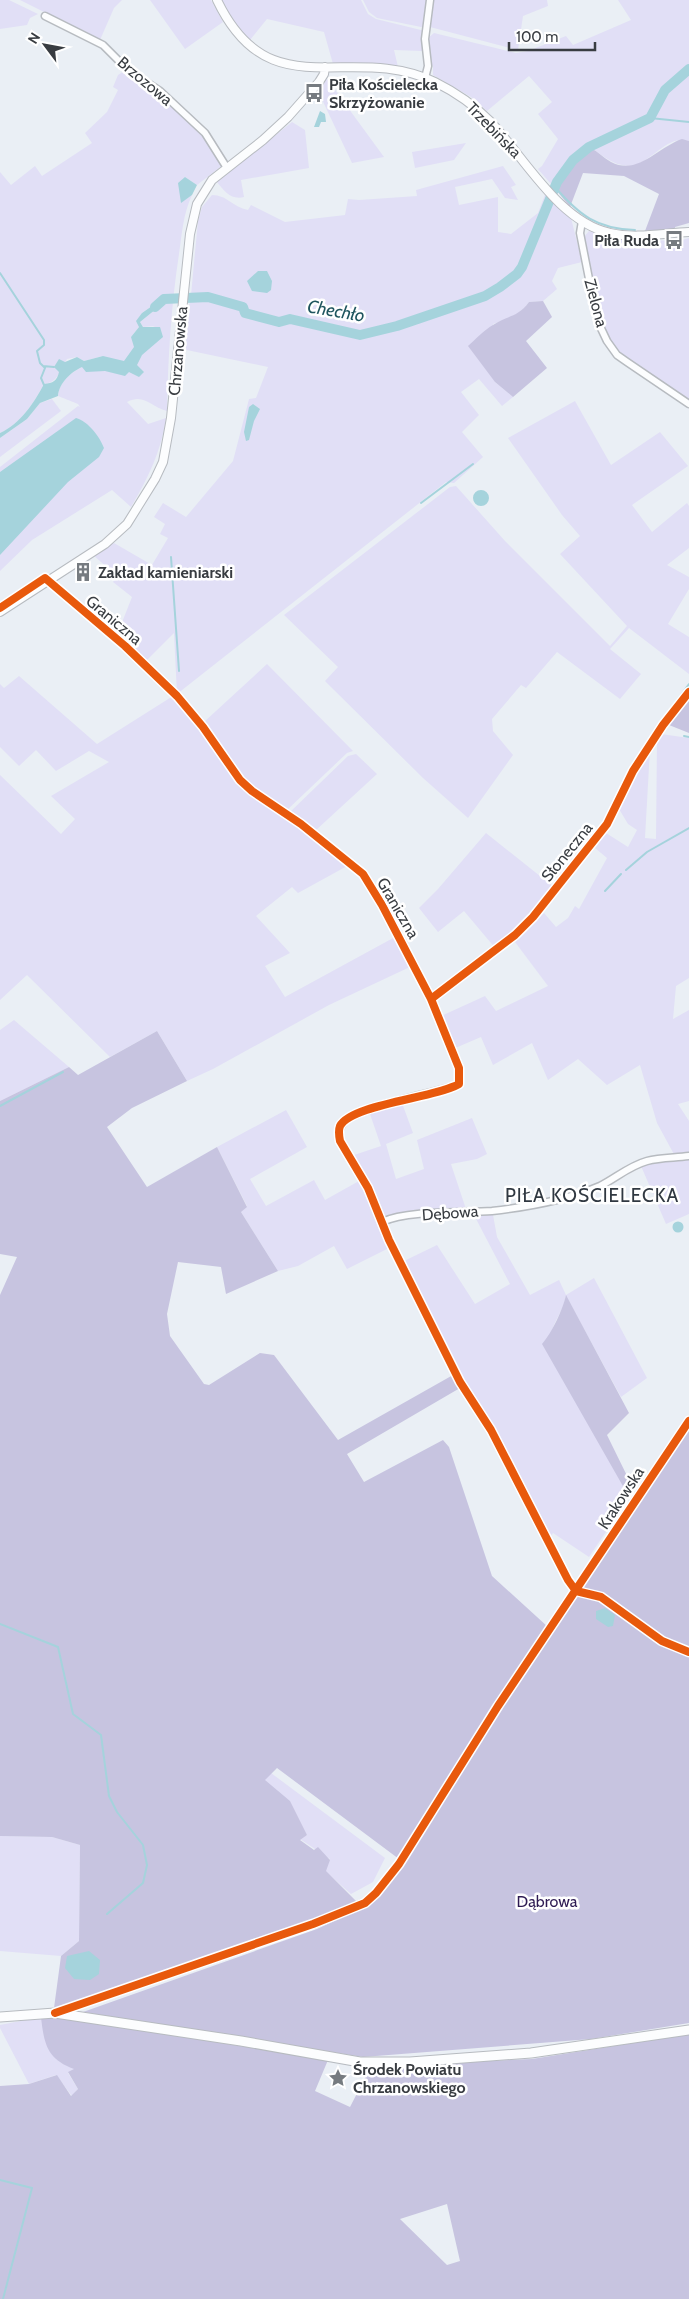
<svg xmlns="http://www.w3.org/2000/svg" width="689" height="2299" viewBox="0 0 689 2299" font-family="Cabin,sans-serif">
	<rect width="100%" height="100%" fill="#eaeff5"/>
	<path fill="#e1dff6" fill-rule="evenodd" d="M0,0H9L38,14L30,18L27,25L0,29Z
		M20,0H122L114,8L100,40Z
		M150,0H211L223,22L185,49Z
		M221,0H361L368,14L376,19L425,31L428,38L434,33L516,53L528,51L566,36L573,45L631,20L618,0H689V141C663,133 649,171 622,165C610,163 601,154 591,148C576,160 563,173 557,191L538,169L542,166L558,139L538,114L552,102L529,76L487,111L471,97L433,75V67L423,43L422,51L394,50L398,67L333,64L324,32L267,19L250,40L240,31Z
		M363,0H428L426,28L377,18L369,12Z
		M432,0H547L548,6L523,16L518,50L430,27Z
		M124,71L153,88L202,134L223,165L197,185L185,177L181,202L192,195C183,214 182,234 179,254C171,306 168,359 167,411C150,407 145,393 127,402L148,424L166,418C161,452 148,478 131,507L112,490L32,540L0,571V467L78,406L80,407L78,404L58,396C60,374 86,365 103,356L84,361L77,357L67,359C60,370 58,383 44,384C34,403 20,424 0,433V172L11,185L35,166L42,176L92,143L85,133L107,112L118,90L113,87L118,75ZM162,299H164L161,305L140,322L143,327L155,326L131,337L139,327L142,313Z
		M327,79L384,157L352,163L318,91Z
		M292,122L305,130L309,168L241,180L244,197C231,200 225,192 217,182Z
		M466,143L454,160L415,168L412,152Z
		M503,166L516,185L511,187L518,200L505,198L492,179L455,187L459,205L498,197V232L511,234L538,213L546,192L571,218L582,262L558,268L552,281L557,289L543,301L529,302C520,315 508,319 493,324L495,382L513,397L502,406L479,379L461,392L479,415L462,432L483,457L454,483L446,482L177,694L174,633L147,660L117,635L132,597L113,582L117,576L93,555L114,543L152,565L168,538L160,534L165,524L154,517L163,503L186,517L233,461L249,399L256,398L268,367L182,349L186,307H189L191,295L198,221L202,207L212,195C227,195 233,207 248,210L251,205L285,222L345,215L348,199L359,200L417,196L416,190Z
		M589,231L619,239L678,241L689,238V400L628,360L610,341L600,321L583,238Z
		M52,399L61,411L0,457V438L27,419L40,403Z
		M575,401L611,465L660,432L688,466L632,505L652,532L687,503L689,506V548L667,565L689,577V589L668,624L689,637V674L629,628L610,649L641,674L620,699L557,652L526,688L521,685L492,719L493,731L513,755L468,818L423,778L331,687L325,681L338,667L284,615L450,487L456,486L505,541L610,646L627,626L560,554L580,536L562,515L508,438Z
		M267,664L353,751L347,753L286,811L243,779L204,722Z
		M19,676L97,744L173,696L201,728L238,781L250,793L270,809L300,827L349,865L298,893L292,887L256,916L290,953L265,966L285,997L395,937L412,966L329,1005L213,1069L187,1081L157,1031L110,1057L27,975L0,1000V775L61,834L75,819L51,796L109,762L89,751L56,771L36,750L19,766L0,747V684L4,688Z
		M661,734L689,738V978L676,986L673,1019L689,1010V1101L678,1104L689,1121V1153H687L689,1160V1214L666,1224L641,1166L676,1158L657,1123L640,1065L607,1085L578,1059L548,1080L532,1043L493,1065L481,1037L453,1049L439,1017L485,996L496,1011L548,986L515,942L544,913L556,927L568,918L575,906L579,909L607,858L595,848L606,833L628,847L637,830L628,824L619,809L635,773L650,749L645,838L656,839L657,739Z
		M356,754L377,774L315,831L289,813L348,756Z
		M486,833L555,888L533,916L496,949L464,911L438,932L419,908L438,889Z
		M14,1020L69,1067L0,1101V1030Z
		M402,1103L413,1133L386,1144L396,1179L424,1169L417,1140L472,1118L487,1154L477,1159L451,1164L466,1209L383,1218L351,1156L381,1146L370,1114Z
		M286,1110L307,1147L250,1179L266,1206L314,1180L325,1200L359,1181L389,1248L347,1269L334,1246L298,1266L278,1271L241,1212L247,1206L217,1147Z
		M474,1215H493L497,1237L530,1295L559,1280L566,1295L594,1278L647,1378L621,1397L566,1296C563,1311 554,1321 550,1336L628,1495L634,1490L589,1557L553,1533L550,1537L494,1429L462,1380L402,1262L437,1245L475,1304L510,1284Z
		M271,1773L385,1858L373,1882L351,1894L325,1871L330,1859L300,1839L307,1835L264,1780Z
		M0,1836L52,1837L80,1845L79,1941L61,1956L0,1951Z
		M41,2017L75,2069L68,2073L78,2089L72,2096L56,2075L29,2084L0,2028V2025Z"/>
	<path fill="#c7c4e0" fill-rule="evenodd" d="M682,139L689,141V223L675,227V229L645,231L659,194L624,176L583,173L570,207L557,191C563,172 576,160 591,148C598,152 604,158 611,162C638,176 658,147 682,139Z
		M543,301L552,317L526,341L547,368L513,397L495,382L468,346C476,339 484,330 493,325C508,315 517,318 529,302Z
		M689,696V733L669,725Z
		M157,1031L187,1081L132,1108L107,1127L147,1187L217,1147L247,1207L241,1212L278,1271L226,1294L221,1267L178,1262L167,1314L170,1336L204,1384L209,1385L260,1353L274,1355L338,1440L453,1375L460,1388L347,1454L364,1482L443,1440L449,1447L492,1576L548,1627L399,1859L277,1768L265,1780L290,1801L307,1835L300,1840L314,1850L318,1847L330,1860L326,1871L357,1902L312,1922L54,2008L61,1956L79,1941L80,1845L52,1837L0,1836V1295L17,1257L0,1254V1101L69,1067L78,1075Z
		M566,1295L629,1413L607,1435L634,1490L628,1495L542,1344C552,1333 563,1309 566,1295Z
		M689,1427V2023L591,2039L363,2057L83,2012L317,1929L366,1906L388,1885L509,1695Z
		M52,2016L328,2060L315,2091L350,2107L368,2072L362,2066L532,2059L689,2034V2299H0V2086L29,2084L57,2075L71,2096L78,2089L68,2072L74,2069C47,2059 44,2044 41,2017ZM447,2204L460,2261L447,2265L400,2219Z"/>
	<path fill="#a5d3dc" d="M320,111L325,114L326,122H321L319,127H314Z
		M185,177L197,185L192,195L181,203L178,183Z
		M258,271H267L272,281L271,290L267,293L252,291L247,281Z
		M162,299H164L161,305L140,322L143,327H160L163,337L142,355L137,365L144,372L139,377L129,372L125,376L105,371L86,372L82,367C71,372 59,383 58,396L40,403L27,419L0,438V433C20,424 34,403 44,384C53,383 57,381 59,372L54,367L59,359L65,362L77,357L84,361L103,356L124,361L134,347L131,337L139,327L136,321L142,313Z
		M253,404L260,409L254,421L249,440L246,441L244,432L249,407Z
		M76,418C88,421 100,437 104,448L99,457L68,482L0,555V472Z
		M473 498a8 8 0 1 1 16 0a8 8 0 1 1-16 0Z
		M672.5 1227a5.5 5.5 0 1 1 11 0a5.5 5.5 0 1 1-11 0Z
		M605,1608L615,1615L613,1626L608,1627L596,1619V1611Z
		M89,1951L100,1960L99,1974L90,1980L74,1979L65,1968L67,1956Z"/>
	<g fill="none" stroke-linecap="round" stroke-linejoin="round">
		<path stroke="#a5d3dc" stroke-width="2" d="M650,118L689,122
			M555,187C579,215 597,229 635,230
			M0,273L44,340V345L37,351L40,363L45,368L41,378L44,385
			M43,366L54,367
			M421,503L473,464
			M171,557L179,671
			M658,726L689,684
			M684,736L689,737
			M626,870L647,852L689,828
			M605,891L621,874
			M0,1106L63,1072
			M0,1624L58,1647L73,1714L101,1735L109,1796L117,1812L143,1845L147,1865L143,1883L107,1914
			M0,2180L32,2188L3,2299"/>
		<path stroke="#a5d3dc" stroke-width="10" d="M155,307L164,299L208,297L243,307L245,313L279,322L290,319L360,335L397,326L485,296L500,287L517,274L522,267L557,182L573,160L589,147L650,118L665,90L689,69"/>
		<g stroke="#b7bbc0" stroke-width="9">
			<path id="minor" d="M45,16L103,45L128,70L160,91L205,133L227,168
				M425,78L428,66L425,39L430,0
				M582,221L580,233L591,289L598,322L607,341L617,355L627,362L689,404
				M48,581L125,646L177,696L203,727L240,780L252,791L301,824L363,874L382,905L431,999L459,1068V1084L455,1086C434,1092 359,1108 346,1120C339,1126 338,1133 340,1141L368,1188L382,1222C408,1210 462,1213 492,1211C527,1207 567,1200 600,1186C616,1178 629,1166 647,1161C661,1157 675,1158 689,1156
				M431,999L515,935L533,917L607,824L633,771L663,725L689,692"/>
		</g>
		<g stroke="#b7bbc0" stroke-width="10">
			<path id="tertiary" d="M217,0C270,111 349,41 435,82C455,92 474,105 490,121C524,157 559,222 610,233C635,239 664,233 689,232
				M0,612L105,544L127,524L155,479L163,462L171,418L190,234L197,204L212,180L263,140L288,117L319,82L324,74L325,67
				M55,2013L313,1924L365,1903L376,1893L399,1864L498,1706L689,1421"/>
		</g>
		<g stroke="#b7bbc0" stroke-width="11">
			<path id="secondary" d="M0,2017L55,2013L241,2041L360,2062H410L531,2053L689,2030"/>
		</g>
		<use href="#minor" stroke="#fcfdfe" stroke-width="6"/>
		<use href="#tertiary" stroke="#fcfdfe" stroke-width="8"/>
		<use href="#secondary" stroke="#fcfdfe" stroke-width="9"/>
		<g stroke="#fff" stroke-width="11">
			<path id="cycleway" d="M0,608L45,578L125,646L177,696L203,727L240,780L252,791L301,824L363,874L382,905L431,999L459,1068V1084C435,1098 352,1104 340,1126C338,1131 339,1136 340,1141L368,1188L389,1240L460,1382L491,1430L568,1580L576,1591
				M431,999L515,935L533,917L607,824L633,771L663,725L689,692
				M576,1591L601,1597L662,1641L689,1652
				M55,2013L313,1924L365,1903L376,1893L399,1864L498,1706L689,1421"/>
		</g>
		<use href="#cycleway" stroke="#e8590c" stroke-width="8"/>
	</g>
	<defs>
		<g id="bus-bare" transform="scale(1.5)"><path d="M-5-6H5V4H4V6H2V4H-2V6H-4V4H-5ZM-3.5-4V0h7V-4ZM-3.5 1.2v1.5H-2V1.2ZM2 1.2v1.5H3.5V1.2Z" fill="#767b80" stroke="#fff" stroke-width="2.5" paint-order="stroke"/></g>
		<g id="building-bare" transform="scale(1.5)"><path d="M-4-6H4V6H1V3H-1V6H-4ZM-2.5-4.3h1.7v1.8h-1.7ZM.8-4.3h1.7v1.8H.8ZM-2.5-1h1.7V.8h-1.7ZM.8-1h1.7V.8H.8Z" fill="#767b80" stroke="#fff" stroke-width="2.5" paint-order="stroke"/></g>
		<g id="sight-bare" transform="scale(1.5)"><path d="M0-6L1.8-2.2L6-1.7L2.9 1.2L3.7 5.4L0 3.3L-3.7 5.4L-2.9 1.2L-6-1.7L-1.8-2.2Z" fill="#767b80" stroke="#fff" stroke-width="2.5" paint-order="stroke"/></g>
	</defs>
	<g fill-rule="evenodd">
		<use href="#bus-bare" x="314" y="93"/>
		<use href="#bus-bare" x="674" y="240"/>
		<use href="#building-bare" x="83" y="572"/>
		<use href="#sight-bare" x="338" y="2078"/>
	</g>
	<g text-anchor="middle" dominant-baseline="central" stroke-width="5" stroke-linejoin="round" paint-order="stroke">
		<g font-size="16" fill="#383c41" stroke="#fff">
			<text transform="translate(145 81) rotate(40)">Brzozowa</text>
			<text transform="translate(494 130) rotate(46)">Trzebińska</text>
			<text transform="translate(596 303) rotate(75)">Zielona</text>
			<text transform="translate(178 351) rotate(-85)">Chrzanowska</text>
			<text transform="translate(114 620) rotate(40)">Graniczna</text>
			<text transform="translate(567 852) rotate(-51)">Słoneczna</text>
			<text transform="translate(398 908) rotate(60)">Graniczna</text>
			<text transform="translate(450 1213) rotate(-4)">Dębowa</text>
			<text transform="translate(621 1498) rotate(-57)">Krakowska</text>
		</g>
		<g font-size="16" font-weight="bold" fill="#383c41" stroke="#fff" text-anchor="start">
			<text x="329" y="84">Piła Kościelecka<tspan x="329" dy="18">Skrzyżowanie</tspan></text>
			<text x="659" y="240" text-anchor="end">Piła Ruda</text>
			<text x="98" y="572">Zakład kamieniarski</text>
			<text x="353" y="2069">Środek Powiatu<tspan x="353" dy="18">Chrzanowskiego</tspan></text>
		</g>
		<g font-size="16" fill="#2e1b53" stroke="#fff">
			<text x="547" y="1901">Dąbrowa</text>
		</g>
		<g font-size="18" font-style="italic" fill="#1f555e" stroke="#fff">
			<text transform="translate(336 311) rotate(10)">Chechło</text>
		</g>
		<g font-size="19" letter-spacing="1" fill="#303841" stroke="#fff">
			<text x="592" y="1195">PIŁA KOŚCIELECKA</text>
		</g>
	</g>
	<g transform="translate(45 45) rotate(302)" stroke="#ffffff" stroke-width="4" paint-order="stroke">
	<path d="M0-4L9 19L0 12L-9 19Z" fill="#383c41"/>
	<text y="-8" font-size="14" font-weight="bold" text-anchor="middle" fill="#383c41">N</text>
	</g>
	<path d="M509 42v8h86v-8" fill="none" stroke="#383c41" stroke-width="2.5"/>
	<text x="516" y="42" font-size="15" fill="#383c41" stroke="#ffffff" stroke-width="4" paint-order="stroke">100 m</text>
</svg>
